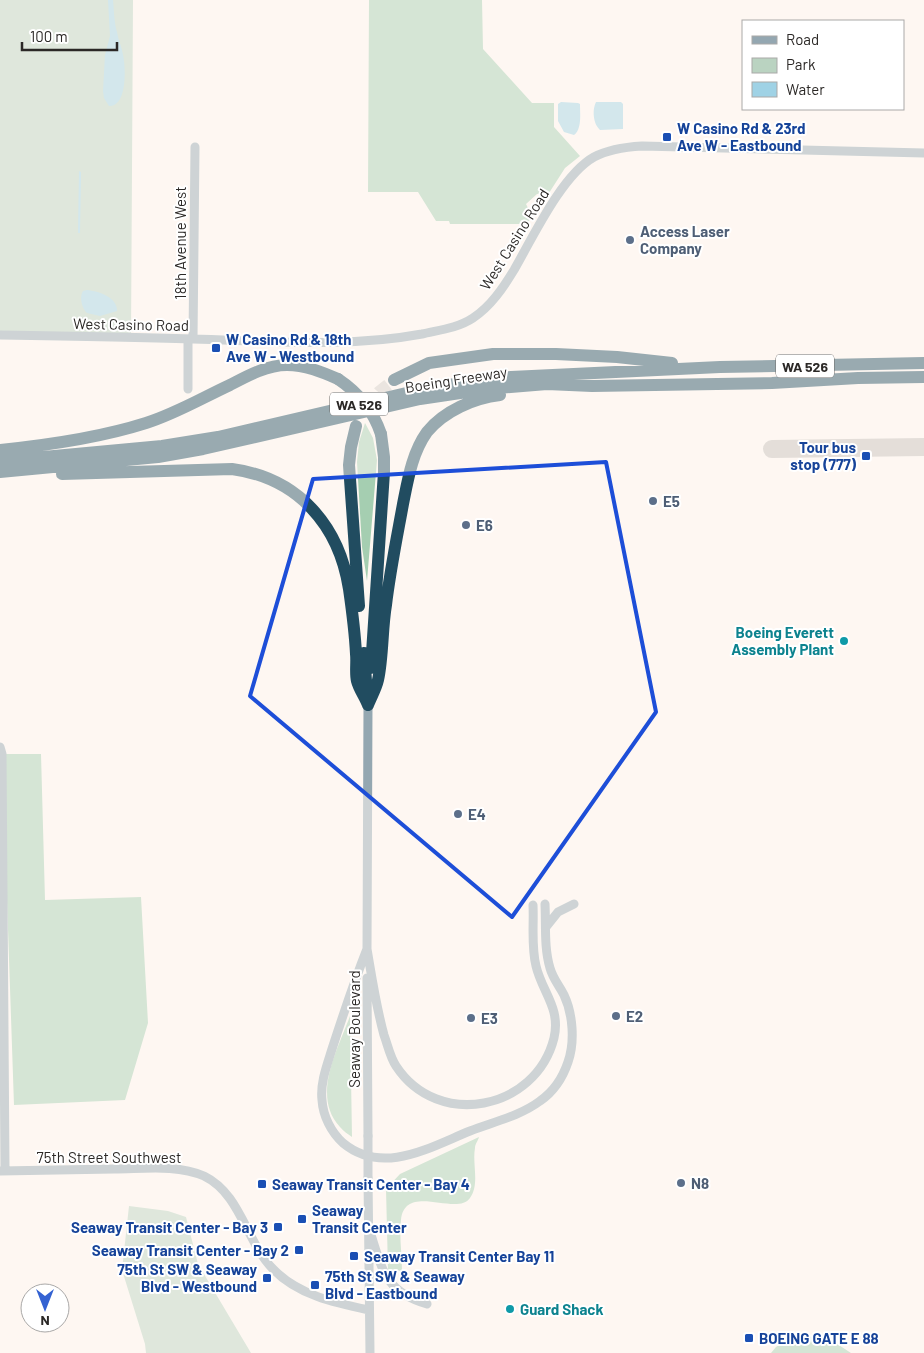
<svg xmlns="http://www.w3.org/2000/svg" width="924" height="1353" viewBox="0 0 924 1353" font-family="Barlow,sans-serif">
	<rect width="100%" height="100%" fill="#fef7f2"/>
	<path fill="#bad3c1" d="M0,0H133L131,338L0,335Z
		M129,1206L168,1211L186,1217L198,1264L251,1353H146L145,1344L122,1270Z"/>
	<path fill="#a5ceb1" d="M369,0H482L483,49L532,103H554V127L580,156L565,168L549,193L537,194L526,204L532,216L527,224H450L449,221H436L418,192H368Z
		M365,423L373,438L377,460L367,581L362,547L357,462L359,442Z
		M2,754H41L45,900L141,897L148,1023L125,1100L14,1105Z
		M350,1016L352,1137C348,1134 343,1131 340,1127C311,1096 338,1049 350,1016Z
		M479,1137C478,1141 475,1144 475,1148C472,1164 480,1184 470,1198C457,1217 405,1182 401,1220C399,1236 402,1254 402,1271L388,1270L386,1189L400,1174Z
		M795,1335L828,1338L851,1353H771L776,1347Z"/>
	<path fill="#9fd2e5" d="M108,0H113C114,10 114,22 117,32C118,40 122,47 123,55C126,68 127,107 109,106L104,98L103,91L105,55L110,36Z
		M561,102L578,103L580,104C580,114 582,129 574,135L564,132L558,121V104Z
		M596,102H621L623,104V129L600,130C593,124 592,110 596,102Z
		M79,171L81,172V178L80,233H78V230Z
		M87,290C99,291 118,298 117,311L100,316L87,313C82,308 79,298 83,291Z"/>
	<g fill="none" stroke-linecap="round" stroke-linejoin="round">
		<path stroke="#c5bfbb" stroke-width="18" d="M772,449L924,447"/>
		<path stroke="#d4cec9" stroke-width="12" stroke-dasharray="12 6" stroke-linecap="butt" d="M367,406L379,392L394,380"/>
		<path stroke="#94a7b1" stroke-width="9" d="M0,335C64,336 128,337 193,339C269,341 347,348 422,334C439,330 458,328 473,318C491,306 503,288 514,270C533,237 562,175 594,157C609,149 625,147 642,146L924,153
			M188,339V389
			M193,339L195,147
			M0,747L2,754L5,1170
			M546,927L558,912L574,904
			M367,949C354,982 343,1015 332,1049C327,1065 320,1083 322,1100C323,1116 331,1132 343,1143C383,1176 430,1147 470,1131C493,1122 520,1116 540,1101C553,1092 563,1077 568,1062C575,1042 573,1014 564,995C559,985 553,979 550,968C544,948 546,926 545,904
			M367,949C372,978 376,1006 384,1035C388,1046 390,1057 396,1066C438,1130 536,1110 554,1038C561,1008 542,992 536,966C531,946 534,924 533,905
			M367,952L368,705
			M367,978L368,1136
			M0,1171C38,1170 76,1170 114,1169C142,1169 177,1164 204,1176C241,1194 246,1242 273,1269C298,1295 335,1303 369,1310
			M368,1178L370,1353
			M371,1235C383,1272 386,1292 427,1304"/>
		<path stroke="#214c60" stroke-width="12" d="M394,380L429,363L493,354H556L617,357L672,363
			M356,426L351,447L349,465L359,606
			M0,450C49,445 99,438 146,423C175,414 202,398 230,385C247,376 267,365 287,365C305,365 322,372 338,379
			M0,461L162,446L218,437L432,387L511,377L720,367L924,363
			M0,472L158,457L203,449L420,399L487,389L547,384L592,386L772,383L858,378L924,377
			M62,474L232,469C298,478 339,525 349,589C352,610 355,633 356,654C357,662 355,673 357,681C359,689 365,697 368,705
			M364,653L367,695
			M371,668L384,472V457L381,434
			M368,705C371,697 376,689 378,680C383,658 382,628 386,605C390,571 397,537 403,504C408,479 412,453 427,432C444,411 474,398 500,395"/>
		<path stroke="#94a7b1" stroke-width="9" d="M368,1178V1136"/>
		<path stroke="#214c60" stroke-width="12" d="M338,379C359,393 373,410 381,434"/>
	</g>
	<path d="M0 0H924V1353H0ZM606,462L656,712L512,917L250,696L313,479Z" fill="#fef7f2" fill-opacity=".55" fill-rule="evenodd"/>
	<path fill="none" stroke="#1d4ed8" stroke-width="4" stroke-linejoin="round" d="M606,462L656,712L512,917L250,696L313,479Z"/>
	<g fill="#1a4fb4" stroke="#fff" stroke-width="2">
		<rect x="662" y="132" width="10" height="10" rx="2.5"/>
		<rect x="211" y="343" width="10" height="10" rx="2.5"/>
		<rect x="861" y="451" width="10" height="10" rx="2.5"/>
		<rect x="257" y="1179" width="10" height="10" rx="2.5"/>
		<rect x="297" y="1214" width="10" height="10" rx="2.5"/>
		<rect x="273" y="1222" width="10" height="10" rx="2.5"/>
		<rect x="294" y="1245" width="10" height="10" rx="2.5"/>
		<rect x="349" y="1251" width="10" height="10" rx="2.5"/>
		<rect x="262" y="1273" width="10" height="10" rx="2.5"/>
		<rect x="310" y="1280" width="10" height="10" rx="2.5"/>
		<rect x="744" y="1333" width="10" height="10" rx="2.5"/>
	</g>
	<g fill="#5c6f8a" stroke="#fff" stroke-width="2">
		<circle cx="630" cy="240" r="5"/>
		<circle cx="653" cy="501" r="5"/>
		<circle cx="466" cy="525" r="5"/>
		<circle cx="458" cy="814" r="5"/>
		<circle cx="616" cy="1016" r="5"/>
		<circle cx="471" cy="1018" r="5"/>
		<circle cx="681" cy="1183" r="5"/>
	</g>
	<g fill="#0f9aa8" stroke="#fff" stroke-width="2">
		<circle cx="844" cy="641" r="5"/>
		<circle cx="510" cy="1309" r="5"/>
	</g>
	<g text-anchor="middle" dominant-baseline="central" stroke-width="4" stroke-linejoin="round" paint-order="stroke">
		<g fill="#fff" stroke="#6b6867" stroke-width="1">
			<rect x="776" y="354.5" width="58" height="23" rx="4"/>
			<rect x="330" y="392.5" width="58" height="23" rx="4"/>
		</g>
		<g font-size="14" font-weight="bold" fill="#2b2826">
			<text x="805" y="366">WA 526</text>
			<text x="359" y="404">WA 526</text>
		</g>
		<g font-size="15" font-weight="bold" fill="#164399" stroke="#fff" text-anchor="start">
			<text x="677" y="128">W Casino Rd &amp; 23rd<tspan x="677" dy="17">Ave W - Eastbound</tspan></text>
			<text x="226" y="339">W Casino Rd &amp; 18th<tspan x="226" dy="17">Ave W - Westbound</tspan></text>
			<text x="856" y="447" text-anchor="end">Tour bus<tspan x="856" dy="17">stop (777)</tspan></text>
			<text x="272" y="1184">Seaway Transit Center - Bay 4</text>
			<text x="312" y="1210">Seaway<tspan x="312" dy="17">Transit Center</tspan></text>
			<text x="268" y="1227" text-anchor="end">Seaway Transit Center - Bay 3</text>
			<text x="289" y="1250" text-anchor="end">Seaway Transit Center - Bay 2</text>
			<text x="364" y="1256">Seaway Transit Center Bay 11</text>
			<text x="257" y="1269" text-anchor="end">75th St SW &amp; Seaway<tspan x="257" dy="17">Blvd - Westbound</tspan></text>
			<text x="325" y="1276">75th St SW &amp; Seaway<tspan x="325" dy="17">Blvd - Eastbound</tspan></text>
			<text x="759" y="1338">BOEING GATE E 88</text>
		</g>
		<g font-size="15" font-weight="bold" fill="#4e5e75" stroke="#fff" text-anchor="start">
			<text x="640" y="231">Access Laser<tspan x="640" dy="17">Company</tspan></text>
			<text x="663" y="501">E5</text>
			<text x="476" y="525">E6</text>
			<text x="468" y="814">E4</text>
			<text x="626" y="1016">E2</text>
			<text x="481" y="1018">E3</text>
			<text x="691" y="1183">N8</text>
		</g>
		<g font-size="15" fill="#2b2826" stroke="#fff">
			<text transform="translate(514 239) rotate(-58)">West Casino Road</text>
			<text transform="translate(180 243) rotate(-90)">18th Avenue West</text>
			<text transform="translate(131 324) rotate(1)">West Casino Road</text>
			<text transform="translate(456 379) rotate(-9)">Boeing Freeway</text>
			<text transform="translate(354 1029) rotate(-90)">Seaway Boulevard</text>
			<text x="109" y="1157">75th Street Southwest</text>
		</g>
		<g font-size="15" font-weight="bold" fill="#0d838f" stroke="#fff" text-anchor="end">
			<text x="834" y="632">Boeing Everett<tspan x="834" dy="17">Assembly Plant</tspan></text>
			<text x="520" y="1309" text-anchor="start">Guard Shack</text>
		</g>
	</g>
	<rect x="742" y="20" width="162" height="90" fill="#ffffff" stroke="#aaa9a8"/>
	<rect x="752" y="36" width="25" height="8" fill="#94a7b1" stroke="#aaa9a8"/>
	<text x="786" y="45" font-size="15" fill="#2b2826">Road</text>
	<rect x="752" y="58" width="25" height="15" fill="#bad3c1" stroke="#aaa9a8"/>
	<text x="786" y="70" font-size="15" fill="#2b2826">Park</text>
	<rect x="752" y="82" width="25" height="15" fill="#9fd2e5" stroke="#aaa9a8"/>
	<text x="786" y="95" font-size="15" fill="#2b2826">Water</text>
	<g transform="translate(45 1308) rotate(180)"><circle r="24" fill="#ffffff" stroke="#aaa9a8"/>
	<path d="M0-4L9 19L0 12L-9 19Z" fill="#3462d2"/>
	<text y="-8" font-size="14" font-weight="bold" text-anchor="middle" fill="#2b2826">N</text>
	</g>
	<path d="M22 42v8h95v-8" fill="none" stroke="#2b2826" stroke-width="2.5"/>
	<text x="30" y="42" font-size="15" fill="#2b2826" stroke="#ffffff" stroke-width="4" paint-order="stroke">100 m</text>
</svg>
